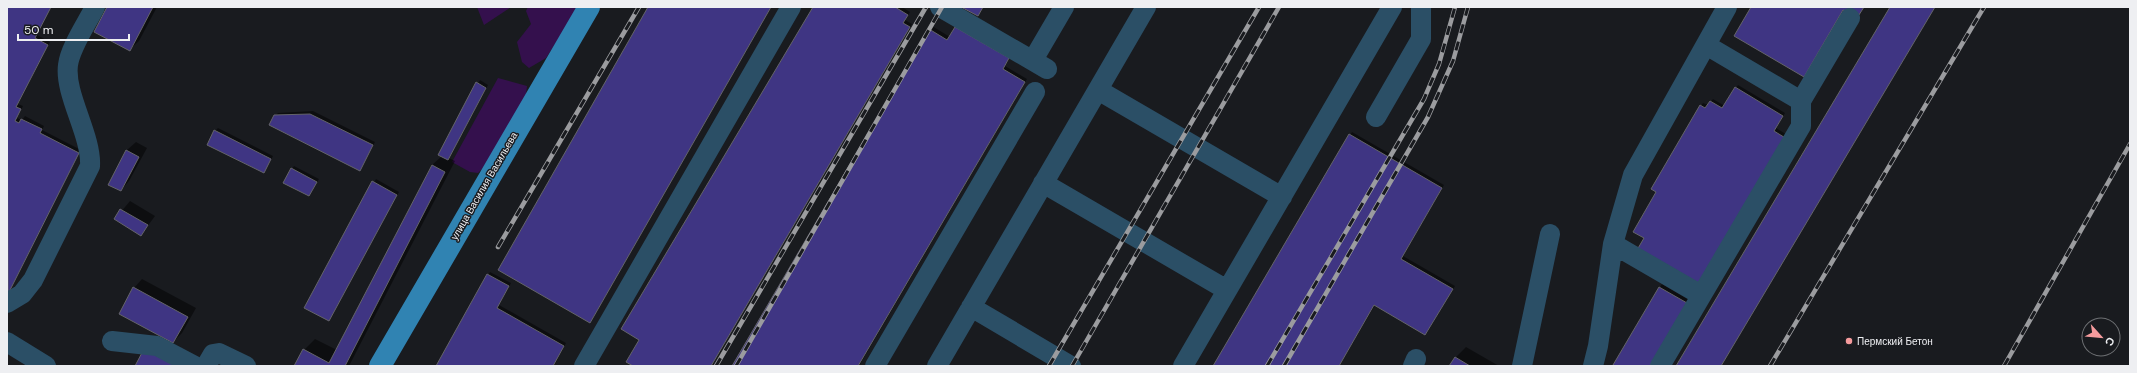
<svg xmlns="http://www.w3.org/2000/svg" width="2137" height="373" viewBox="0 0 2137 373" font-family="'DM Sans',sans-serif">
	<rect width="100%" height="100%" fill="#191b1f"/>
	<path fill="#34104d" d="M477,7H511L484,25Z
		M528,7H577L572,18L546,58L529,68L522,62L517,42L531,24L526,11Z
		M498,78L527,86L526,95L484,167L478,173L470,172L452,162Z"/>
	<path fill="#0007" d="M7,7H51L37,35L50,42L18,104L23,106L17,118L22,120L25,116L44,126L42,130L81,150L10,290L7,293Z
		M109,7H157L139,41L130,49Z
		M650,7H771L590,321Z
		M814,7H902L910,12L905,20L912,24L711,366H635L641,340Z
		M932,26L950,37L1011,55L1005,66L1027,79L859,366H734Z
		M480,80L488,85L449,158L455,161L349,366H295L304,350L315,339L337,350L432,165L442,156Z
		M1738,85L1785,113L1776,128L1789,136L1645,238L1658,192L1701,106L1703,103L1708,105L1713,99L1725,106Z
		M313,111L375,142L360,169L275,116L278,113Z
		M218,128L273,156L266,169L264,172L215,131Z
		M1352,132L1444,185L1403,256L1455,286L1428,331L1425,334L1375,305L1339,366H1215Z
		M136,142L147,148L129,181L121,190L109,184L127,150Z
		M294,166L319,179L309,195L292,169Z
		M376,179L399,192L328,320L305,308Z
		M130,201L155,216L141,235L115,219Z
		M490,272L511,283L499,305L566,343L554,366H437Z
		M142,279L196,308L182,333L173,342L134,288Z
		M1662,284L1689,300L1651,366H1617L1614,364Z
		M1466,347L1499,366H1451L1455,358Z"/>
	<path fill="#3f3583" stroke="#646469" d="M7,7H51L35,38L48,45L16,107L21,109L15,121L19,123L21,119L42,129L40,133L79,153L8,294Z
		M107,7H153L130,51L94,32Z
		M648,7H771L590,323L498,270Z
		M813,7H895L908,15L903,23L910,27L711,366H633L626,362L639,340L621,329Z
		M961,7H983L978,16Z
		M1751,7H1864L1857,18L1843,10L1804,77L1734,36Z
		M1890,7H1935L1721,366H1676Z
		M955,27L1009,58L1003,69L1025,82L858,366H732L929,29L947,40Z
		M476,82L486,88L448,160L438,155Z
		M1735,87L1783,116L1774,131L1787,139L1701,287L1637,250L1644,238L1633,232L1656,192L1651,189L1700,105L1705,108L1710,101L1722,108Z
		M310,114L373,145L360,171L269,125L274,115Z
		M214,130L271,159L264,173L207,145Z
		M1349,134L1442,188L1401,259L1453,289L1425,335L1374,305L1339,366H1213Z
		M126,150L139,157L121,191L108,185Z
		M432,165L445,172L345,366H294L303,349L329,363Z
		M291,168L317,182L309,196L283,183Z
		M372,181L397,195L329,321L304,308Z
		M120,209L148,225L141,236L114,219Z
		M487,274L509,286L497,308L564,346L553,366H436Z
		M133,287L188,317L173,343L119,314Z
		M1659,287L1687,303L1650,366H1615L1613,365Z
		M145,347L183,366H135Z
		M1455,357L1470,366H1449Z"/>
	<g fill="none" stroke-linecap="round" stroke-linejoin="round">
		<path stroke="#2b4f66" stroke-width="20" d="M940,7L1047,69
			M1706,45L1801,101L1850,18
			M1033,60L1064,7
			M1098,90L1282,197
			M1376,117L1421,39V7
			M1043,183L1227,290
			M1613,244L1701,295
			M7,303L22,294L33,280L90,166C92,136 64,94 68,65C70,48 87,23 95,7
			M971,307L1071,366
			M112,341L157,346L195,366
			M7,342L46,366
			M206,366L213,354L219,353L246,366
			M584,366L791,7
			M875,366L1035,92
			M937,366L1146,7
			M1183,366L1392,7
			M1413,366L1416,359
			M1522,366L1550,234
			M1593,366L1598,346L1613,244L1633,175L1727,7
			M1660,366L1801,126V101"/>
		<path stroke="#3083b2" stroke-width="22" d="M380,366L589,7"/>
		<g stroke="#9b9c9f" stroke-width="4.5">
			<path id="rail" d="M498,247L639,7
				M716,366L926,7
				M736,366L942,7
				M1049,366L1259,7
				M1072,366L1279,7
				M1267,366L1424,99L1439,64L1455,7
				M1284,366L1428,117L1453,61L1468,7
				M1770,366L1984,7
				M2004,366L2130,144"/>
		</g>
		<use href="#rail" stroke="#191b1f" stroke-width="3" stroke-dasharray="9" stroke-linecap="butt"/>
	</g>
	<circle fill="#f59b9d" stroke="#191b1f" stroke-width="1.5" cx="1849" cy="341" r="4"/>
	<g text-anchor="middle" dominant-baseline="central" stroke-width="3" stroke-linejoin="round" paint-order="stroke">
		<g font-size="10" fill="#eeeff2" stroke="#191b1f">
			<text transform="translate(484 186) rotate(-60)">улица Василия Васильева</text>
		</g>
		<g font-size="10" fill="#eeeff2" stroke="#191b1f" text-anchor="start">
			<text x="1857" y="341">Пермский Бетон</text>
		</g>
	</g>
	<rect width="2137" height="373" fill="none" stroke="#eeeff2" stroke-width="16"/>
	<g transform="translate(2101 337) rotate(117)"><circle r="19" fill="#191b1f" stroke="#6e7073"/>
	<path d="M0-3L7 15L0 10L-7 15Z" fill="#f59b9d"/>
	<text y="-6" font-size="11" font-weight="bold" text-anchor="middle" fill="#eeeff2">С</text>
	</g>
	<path d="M18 34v6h111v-6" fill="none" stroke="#eeeff2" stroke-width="2"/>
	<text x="24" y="34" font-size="12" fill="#eeeff2" stroke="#191b1f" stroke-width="3" paint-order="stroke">50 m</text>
</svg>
